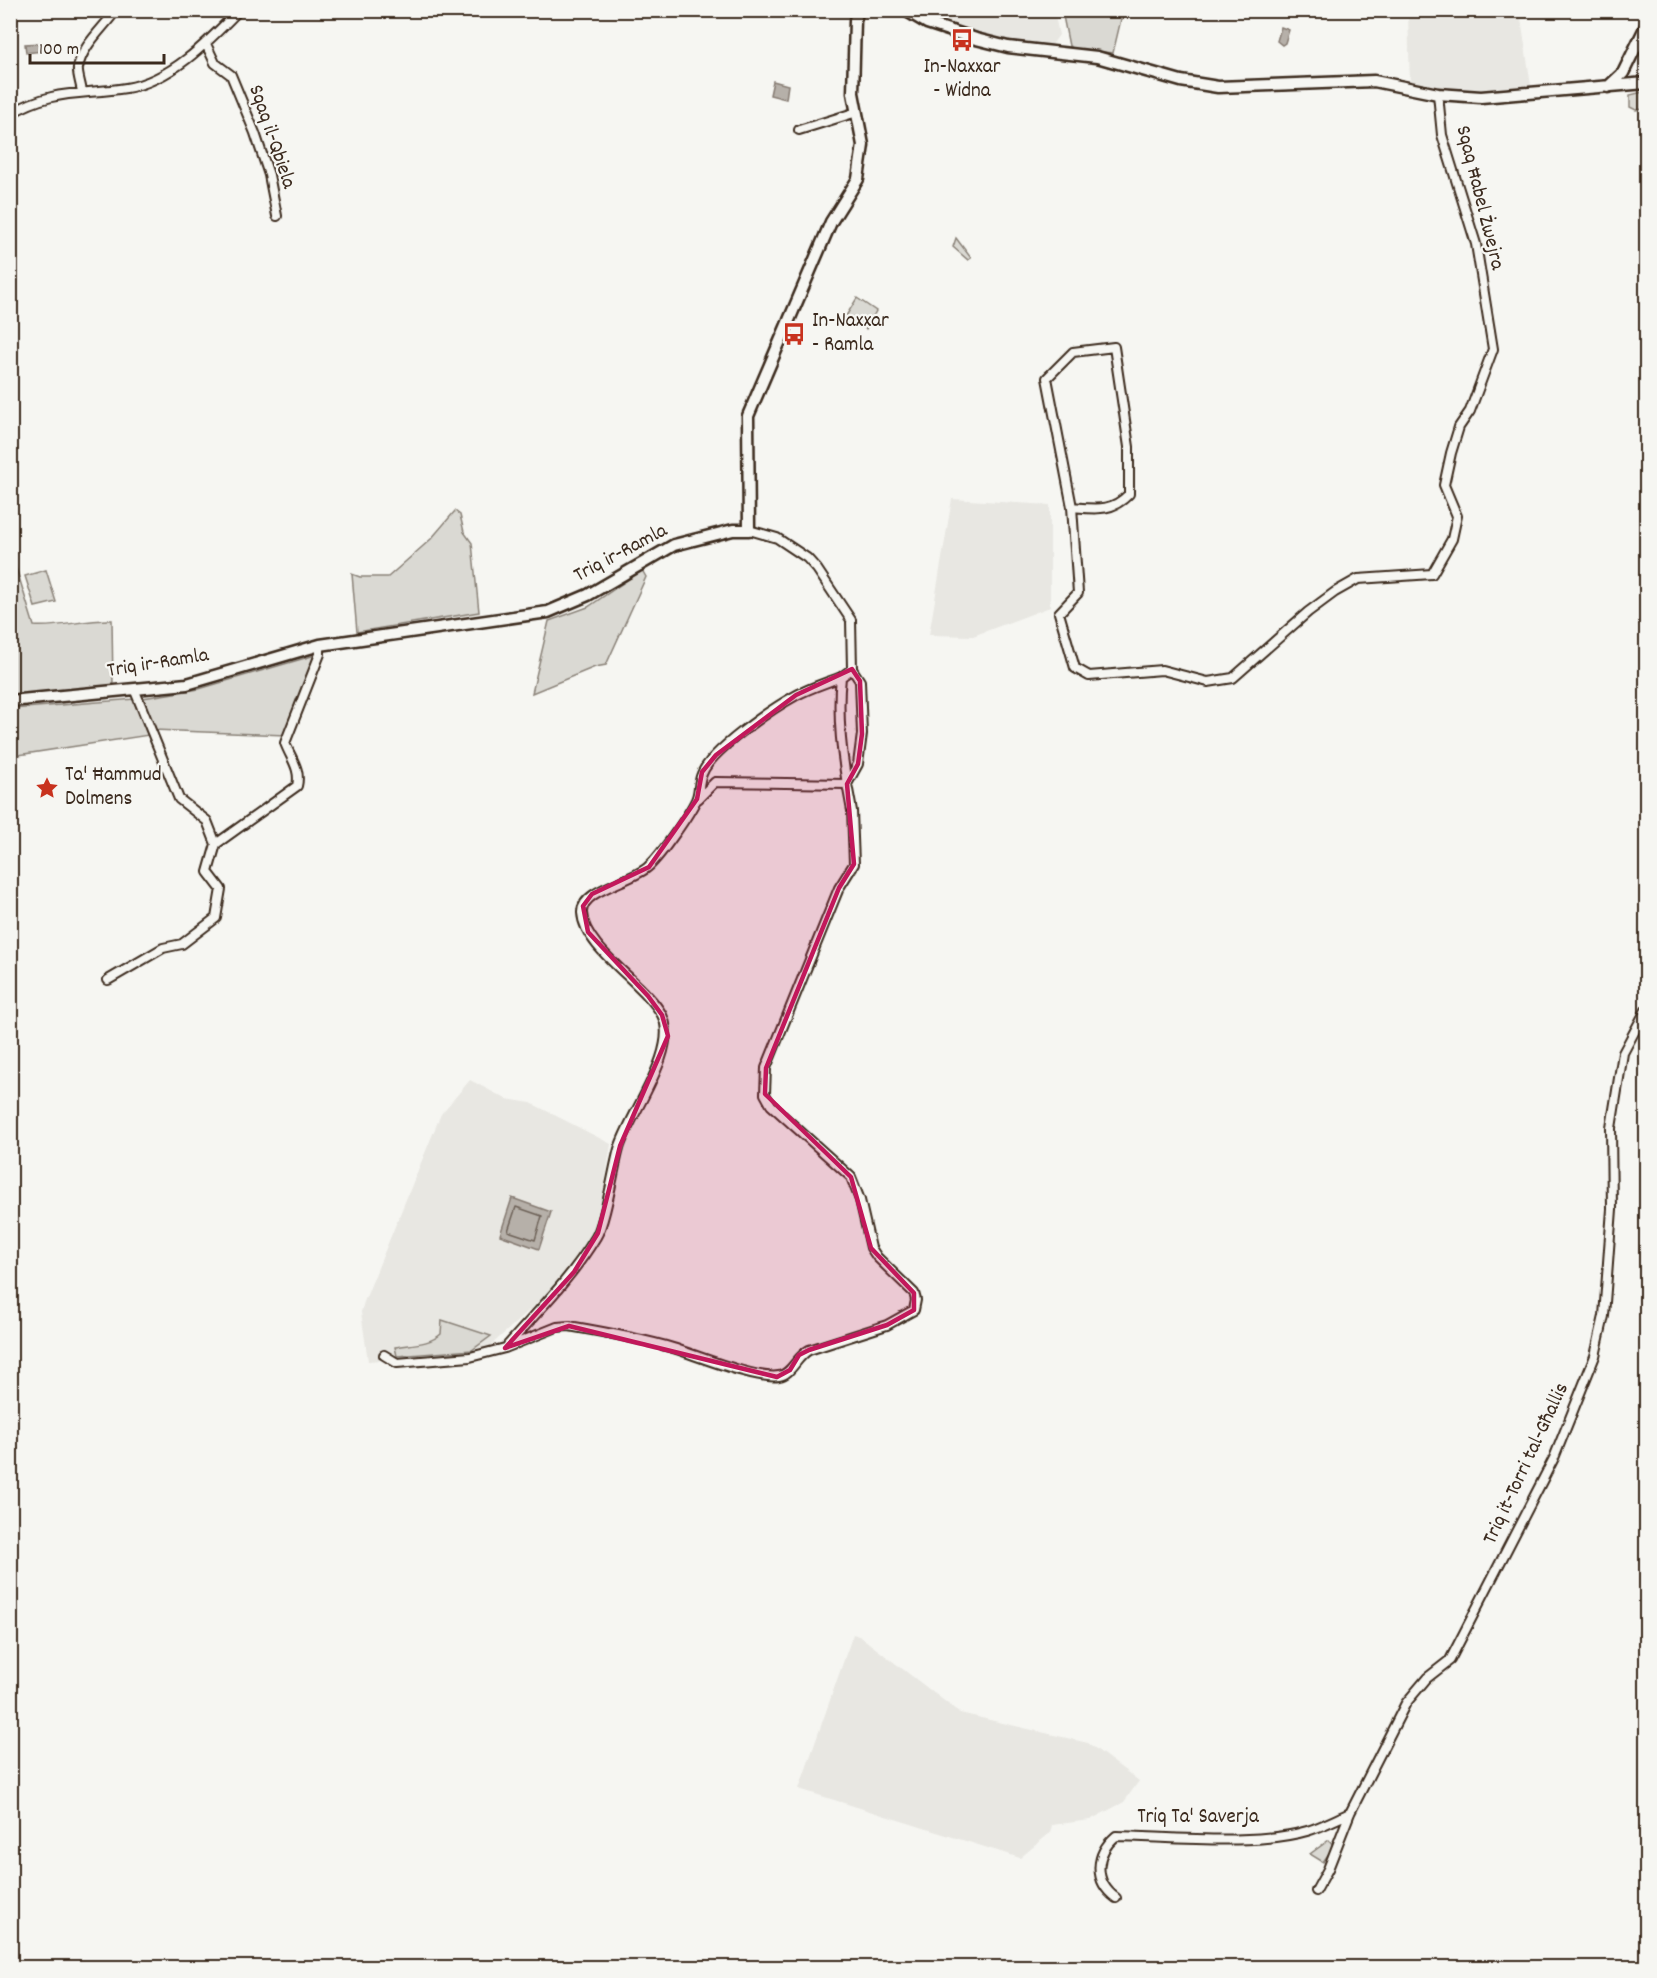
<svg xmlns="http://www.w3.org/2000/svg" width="1657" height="1978" viewBox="0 0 1657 1978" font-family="Dekko,sans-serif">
	<rect width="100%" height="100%" fill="#f6f6f2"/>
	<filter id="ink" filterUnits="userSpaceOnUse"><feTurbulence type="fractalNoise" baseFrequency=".0167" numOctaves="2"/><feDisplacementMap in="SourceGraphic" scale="12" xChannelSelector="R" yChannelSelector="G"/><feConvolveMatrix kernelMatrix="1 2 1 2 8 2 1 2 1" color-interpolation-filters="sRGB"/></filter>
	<g filter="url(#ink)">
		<path fill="#e8e7e2" d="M921,11H1054L1059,35L1051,46L1044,48L978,34Z
			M1408,11H1520L1532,93L1481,97L1410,87Z
			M952,499L1050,505V607L973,636L929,635Z
			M470,1080L506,1099L531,1103L611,1144L598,1225L566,1277L489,1347L466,1354L368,1361L361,1312L364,1302L441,1114Z
			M853,1634L861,1637L960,1713L1088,1743L1139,1781L1124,1802L1090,1820L1052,1825L1050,1833L1020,1858L799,1789Z"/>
		<path fill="#dad9d3" stroke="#8a8278" stroke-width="1.5" d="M1062,11H1123L1113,53L1075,49L1069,46Z
			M1643,92L1646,99V117L1644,109L1636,110L1630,107V95Z
			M956,238L971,258L968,260L953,247Z
			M857,298L876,311L866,329L846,316Z
			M455,511L460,515L464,532L472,543L479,612L357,632L352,574L360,577H388L431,539Z
			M11,559L14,561L34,626C61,628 85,619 112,620L113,687L11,694Z
			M46,570L56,602L35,607L25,576Z
			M642,570L646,577L606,665L595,667L532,693L549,621L588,607Z
			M319,654L286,735L153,730L142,703L143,698L199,689Z
			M135,699L149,735L11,756L12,709Z
			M442,1320L491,1336L472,1350L397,1356L395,1347C410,1344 429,1345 441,1334Z
			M1329,1840L1334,1846L1323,1862L1310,1854Z"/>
		<path fill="#b6b0a9" stroke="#857a71" stroke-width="1.5" d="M1281,27L1289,30L1285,43L1282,45L1277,41Z
			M42,43V51L26,53L25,44Z
			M773,81L788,85L786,99L770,95Z
			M512,1198L551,1212L539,1249L500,1235Z"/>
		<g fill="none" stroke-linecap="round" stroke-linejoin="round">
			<path stroke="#6c6056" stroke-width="1.5" d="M516,1207L542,1216L535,1240L508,1231Z"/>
			<g stroke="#3b2a1e" stroke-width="12">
				<path id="minor" d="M206,44L215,63L231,75L255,133L269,175L277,216
					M82,92C81,84 77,74 78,68C82,45 104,28 116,10
					M10,114C52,89 81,95 126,88C171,81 209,41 239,10
					M799,130L857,112
					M1072,507C1096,509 1112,512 1129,494V447L1114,347L1073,352L1047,378L1072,507L1078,593L1059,613L1075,668L1089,676L1162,670L1208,682L1233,678L1308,612L1335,592L1358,579L1432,574L1452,539L1457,516L1444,485L1451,453L1459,427L1470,411L1493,349L1476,244L1442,135L1438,94
					M698,799L715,782L847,784C841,749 837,713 841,677L852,669
					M216,844L297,786C301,769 291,759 285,743L320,654V645
					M108,980L163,948L182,944L216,918L221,889L208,872L216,844L207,821L179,799L135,691
					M508,1345C539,1310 572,1277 596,1237C606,1221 613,1170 619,1149C629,1114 680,1050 662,1015C646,984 584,949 582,913C581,889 633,882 649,866C661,855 689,815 696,800C700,792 698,782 702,774C710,751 773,708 795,696C809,688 826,683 841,677
					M384,1355L397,1363L470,1357L505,1348L557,1327L569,1326C604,1332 639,1338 673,1348C696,1355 757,1380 779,1376C792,1374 796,1357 809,1350L887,1325L914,1310L916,1300L914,1293L877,1257L871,1248L860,1200L851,1177L771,1105L765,1094L766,1068L839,888L854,864L852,811L847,784L858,764L862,734L860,681L852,669L851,620L817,569L807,558L777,538L749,530
					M1316,1891L1328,1869L1350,1813L1406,1703L1427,1678L1450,1660L1554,1458L1595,1356L1604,1316L1612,1209L1611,1128L1623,1053L1646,1010
					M1116,1898C1093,1881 1095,1854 1116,1836C1170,1837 1256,1846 1307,1831C1321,1827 1336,1819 1350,1813"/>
			</g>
			<g stroke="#3b2a1e" stroke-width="15">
				<path id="secondary" d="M905,10L927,23L976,39L1008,47L1097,57L1181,81L1218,87L1374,81L1438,94L1481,97L1646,83
					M1608,87L1623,73L1646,26
					M10,701L187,684L320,645L548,612L588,595L674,545L733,530H749L748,416L831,222L858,179L863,145L853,93L855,20L858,10"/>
			</g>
			<use href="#minor" stroke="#f6f6f2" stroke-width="8"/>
			<use href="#secondary" stroke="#f6f6f2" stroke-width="10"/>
		</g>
	</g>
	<path fill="#c2185b" fill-opacity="0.2" stroke="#c2185b" stroke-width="4.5" stroke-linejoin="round" d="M852,669L860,681L862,734L858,764L847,784L854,864L839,888L766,1068L765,1094L851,1177L871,1248L914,1293V1310L887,1325L809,1350L799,1355L790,1370L777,1377L569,1326L505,1348L574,1272L598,1233L620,1146L668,1036L662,1015L648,996L588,932L583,906L592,894L649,867L697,799L702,772L716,755L796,695Z"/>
	<defs>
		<g id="bus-bare" transform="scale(1.8)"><path d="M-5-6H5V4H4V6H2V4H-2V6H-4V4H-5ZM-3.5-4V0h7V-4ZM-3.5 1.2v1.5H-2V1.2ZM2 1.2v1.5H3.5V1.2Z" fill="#c8321e" stroke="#f6f6f2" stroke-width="2.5" paint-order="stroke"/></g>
		<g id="sight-bare" transform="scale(1.8)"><path d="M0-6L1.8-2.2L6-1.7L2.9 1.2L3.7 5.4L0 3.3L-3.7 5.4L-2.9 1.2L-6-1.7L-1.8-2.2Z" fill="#c8321e" stroke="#f6f6f2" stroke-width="2.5" paint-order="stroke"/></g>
	</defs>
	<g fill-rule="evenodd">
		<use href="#bus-bare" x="962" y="40"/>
		<use href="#bus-bare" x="794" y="334"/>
		<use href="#sight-bare" x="47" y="788"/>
	</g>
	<g text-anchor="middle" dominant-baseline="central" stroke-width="4.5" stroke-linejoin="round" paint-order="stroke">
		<g font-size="21" fill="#3b2a1e" stroke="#f6f6f2" text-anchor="start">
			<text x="962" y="68" text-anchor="middle">In-Naxxar<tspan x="962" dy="24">- Widna</tspan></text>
			<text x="812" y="322">In-Naxxar<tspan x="812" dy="24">- Ramla</tspan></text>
			<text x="65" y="776">Ta' Ħammud<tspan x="65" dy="24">Dolmens</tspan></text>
		</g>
		<g font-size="21" fill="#3b2a1e" stroke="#f6f6f2">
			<text transform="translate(271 137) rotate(71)">Sqaq il-Qbiela</text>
			<text transform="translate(1479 198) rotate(76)">Sqaq Ħabel Żwejra</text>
			<text transform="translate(621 554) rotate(-28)">Triq ir-Ramla</text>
			<text transform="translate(158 664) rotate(-9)">Triq ir-Ramla</text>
			<text transform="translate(1527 1464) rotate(-65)">Triq it-Torri tal-Għallis</text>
			<text x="1198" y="1818">Triq Ta' Saverja</text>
		</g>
	</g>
	<rect width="1657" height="1978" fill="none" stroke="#f6f6f2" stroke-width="36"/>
	<rect x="18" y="18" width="1621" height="1942" fill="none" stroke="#3b2a1e" stroke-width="2" filter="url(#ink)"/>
	<path d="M30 54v9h134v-9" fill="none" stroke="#3b2a1e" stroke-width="3"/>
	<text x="39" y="54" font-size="18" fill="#3b2a1e" stroke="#f6f6f2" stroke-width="4.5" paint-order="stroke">100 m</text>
</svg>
